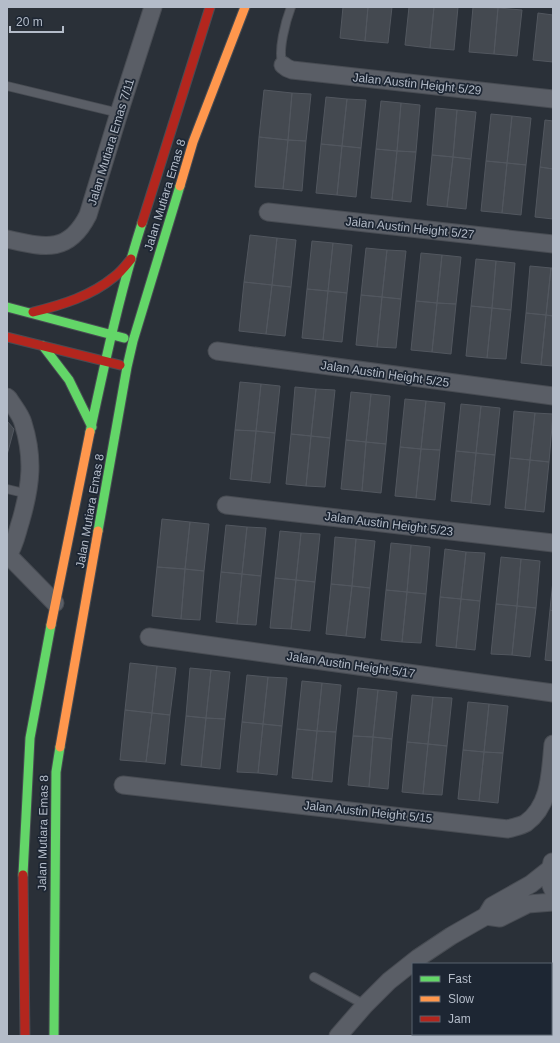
<svg xmlns="http://www.w3.org/2000/svg" width="560" height="1043" viewBox="0 0 560 1043" font-family="Helvetica,sans-serif">
	<rect width="100%" height="100%" fill="#2a3038"/>
	<path fill="#444950" stroke="#52575f" d="M343,7H368L365,41L340,38Z
		M368,7H392L388,43L365,41Z
		M409,7H434L430,48L405,45Z
		M434,7H458L454,50L430,48Z
		M473,7L498,8L494,54L469,52Z
		M498,8L522,10L517,56L494,54Z
		M538,13L553,15V62L533,60Z
		M264,90L292,93L288,140L259,137Z
		M292,93L311,94L306,141L288,140Z
		M326,97L347,99L342,146L321,144Z
		M347,99L366,100L361,148L342,146Z
		M381,101L401,103L397,151L376,149Z
		M401,103L420,105L416,152L397,151Z
		M436,108L457,110L453,157L432,155Z
		M457,110L476,112L471,159L453,157Z
		M491,114L512,116L507,163L486,161Z
		M512,116L531,118L526,165L507,163Z
		M545,120L553,121V169L540,167Z
		M259,137L288,140L283,189L255,187Z
		M288,140L306,141L302,191L283,189Z
		M321,144L342,146L337,195L316,193Z
		M342,146L361,148L356,197L337,195Z
		M376,149L397,151L392,200L371,198Z
		M397,151L416,152L411,202L392,200Z
		M432,155L453,157L447,207L427,205Z
		M453,157L471,159L466,209L447,207Z
		M486,161L507,163L502,213L481,211Z
		M507,163L526,165L521,215L502,213Z
		M540,167L553,169V219L535,217Z
		M250,235L277,238L272,285L244,282Z
		M277,238L296,240L291,287L272,285Z
		M312,241L333,243L328,291L307,289Z
		M333,243L352,245L347,293L328,291Z
		M366,248L387,250L382,297L361,295Z
		M387,250L406,251L401,299L382,297Z
		M421,253L442,255L437,303L416,301Z
		M442,255L461,257L456,304L437,303Z
		M476,259L496,261L492,308L471,306Z
		M496,261L515,263L511,310L492,308Z
		M530,266L551,268L546,315L526,313Z
		M551,268H553V316L546,315Z
		M244,282L272,285L266,334L239,331Z
		M272,285L291,287L285,336L266,334Z
		M307,289L328,291L323,340L302,338Z
		M328,291L347,293L342,342L323,340Z
		M361,295L382,297L377,347L356,345Z
		M382,297L401,299L396,348L377,347Z
		M416,301L437,303L432,352L411,350Z
		M437,303L456,304L451,354L432,352Z
		M471,306L492,308L487,358L466,356Z
		M492,308L511,310L506,359L487,358Z
		M526,313L546,315L541,365L521,363Z
		M546,315L553,316V366L541,365Z
		M240,382L261,384L256,431L235,430Z
		M261,384L280,386L275,433L256,431Z
		M295,387L316,389L311,436L291,434Z
		M316,389L335,390L330,438L311,436Z
		M351,392L371,394L366,442L346,440Z
		M371,394L390,396L386,444L366,442Z
		M405,399L426,401L421,449L400,447Z
		M426,401L445,403L440,450L421,449Z
		M461,404L481,406L476,453L456,451Z
		M481,406L500,408L495,455L476,453Z
		M514,411L535,413L530,460L510,458Z
		M535,413L553,414L549,462L530,460Z
		M7,421L14,429L7,455Z
		M235,430L256,431L251,481L230,479Z
		M256,431L275,433L270,483L251,481Z
		M291,434L311,436L306,486L286,484Z
		M311,436L330,438L325,487L306,486Z
		M346,440L366,442L362,491L341,489Z
		M366,442L386,444L381,493L362,491Z
		M400,447L421,449L416,498L395,496Z
		M421,449L440,450L435,500L416,498Z
		M456,451L476,453L471,503L451,501Z
		M476,453L495,455L490,505L471,503Z
		M510,458L530,460L525,510L505,508Z
		M530,460L549,462L544,512L525,510Z
		M162,519L190,522L185,569L157,567Z
		M190,522L209,524L204,571L185,569Z
		M226,525L247,527L242,574L221,572Z
		M247,527L266,528L261,576L242,574Z
		M280,531L301,533L296,580L275,578Z
		M301,533L320,534L315,582L296,580Z
		M335,537L356,539L352,586L331,584Z
		M356,539L375,541L370,588L352,586Z
		M391,543L411,545L407,592L386,590Z
		M411,545L430,547L426,594L407,592Z
		M445,549L466,552L461,599L440,597Z
		M466,552L485,553L480,601L461,599Z
		M501,557L521,559L517,606L496,604Z
		M521,559L540,561L536,608L517,606Z
		M157,567L185,569L181,619L152,616Z
		M185,569L204,571L200,620L181,619Z
		M221,572L242,574L237,624L216,622Z
		M242,574L261,576L256,625L237,624Z
		M275,578L296,580L291,629L270,628Z
		M296,580L315,582L310,631L291,629Z
		M553,580V611L550,610Z
		M331,584L352,586L346,636L326,634Z
		M352,586L370,588L365,638L346,636Z
		M386,590L407,592L402,642L381,640Z
		M407,592L426,594L421,643L402,642Z
		M440,597L461,599L456,648L436,646Z
		M461,599L480,601L475,650L456,648Z
		M496,604L517,606L512,655L491,654Z
		M517,606L536,608L530,657L512,655Z
		M550,610L553,611V661L545,660Z
		M130,663L157,666L152,713L125,710Z
		M157,666L176,668L170,715L152,713Z
		M190,668L211,670L206,718L186,716Z
		M211,670L230,672L225,719L206,718Z
		M247,675L268,677L263,724L242,722Z
		M268,677L287,678L282,726L263,724Z
		M302,681L322,683L317,731L297,729Z
		M322,683L341,685L336,732L317,731Z
		M358,688L378,690L373,737L353,736Z
		M378,690L397,692L392,739L373,737Z
		M412,695L433,697L428,744L407,742Z
		M433,697L452,698L447,746L428,744Z
		M468,702L489,704L484,752L463,750Z
		M489,704L508,706L503,753L484,752Z
		M125,710L152,713L146,762L120,760Z
		M152,713L170,715L165,764L146,762Z
		M186,716L206,718L201,767L181,765Z
		M206,718L225,719L220,769L201,767Z
		M242,722L263,724L258,773L237,772Z
		M263,724L282,726L277,775L258,773Z
		M297,729L317,731L312,780L292,778Z
		M317,731L336,732L332,782L312,780Z
		M353,736L373,737L369,787L348,785Z
		M373,737L392,739L388,789L369,787Z
		M407,742L428,744L423,794L402,792Z
		M428,744L447,746L442,795L423,794Z
		M463,750L484,752L479,801L458,799Z
		M484,752L503,753L498,803L479,801Z"/>
	<g fill="none" stroke-linecap="round" stroke-linejoin="round">
		<g stroke="#484c53" stroke-width="10">
			<path id="lane" d="M283,65C277,52 286,20 291,7
				M7,86L119,113
				M7,489L28,494
				M314,977L365,1005"/>
		</g>
		<g stroke="#484c53" stroke-width="19">
			<path id="street" d="M283,65L287,68L292,70L553,99
				M268,212L553,244
				M7,239C43,247 68,255 88,215L119,113L153,7
				M217,351L553,396
				M7,397L9,399C14,407 21,415 23,423C34,458 31,485 21,520C17,532 15,546 7,557
				M226,505L553,543
				M8,555L55,603
				M149,637L553,693
				M123,785L508,829C514,827 521,826 526,823C551,805 550,772 553,744
				M552,862C549,872 548,881 553,890
				M486,916L500,918L528,904L553,902
				M338,1036L365,1005L389,981L418,958L451,936L486,916L492,906L531,884L550,869"/>
		</g>
		<g stroke="#484c53" stroke-width="11">
			<path id="fast" d="M7,307L124,338
				M43,346L69,380L92,427
				M90,432C105,362 120,292 142,223
				M98,531L127,367L133,341L180,186
				M23,875L30,738L51,625
				M54,1036L56,772L60,747"/>
		</g>
		<g stroke="#484c53" stroke-width="11">
			<path id="slow" d="M180,186L193,142L245,7
				M51,625L90,432
				M60,747L98,531"/>
		</g>
		<g stroke="#484c53" stroke-width="11">
			<path id="jam" d="M142,223L210,7
				M33,312C62,305 91,296 114,277C121,272 126,265 131,259
				M7,337L120,365
				M23,875L25,1036"/>
		</g>
		<use href="#lane" stroke="#5a5e66" stroke-width="8"/>
		<use href="#street" stroke="#5a5e66" stroke-width="17"/>
		<use href="#fast" stroke="#63d668" stroke-width="9"/>
		<use href="#slow" stroke="#ff974d" stroke-width="9"/>
		<use href="#jam" stroke="#b3261e" stroke-width="9"/>
	</g>
	<g text-anchor="middle" dominant-baseline="central" stroke-width="3.5" stroke-linejoin="round" paint-order="stroke">
		<g font-size="12" fill="#b4bcc9" stroke="#1d2633">
			<text transform="translate(417 84) rotate(6)">Jalan Austin Height 5/29</text>
			<text transform="translate(111 142) rotate(-73)">Jalan Mutiara Emas 7/11</text>
			<text transform="translate(165 195) rotate(-73)">Jalan Mutiara Emas 8</text>
			<text transform="translate(410 228) rotate(6)">Jalan Austin Height 5/27</text>
			<text transform="translate(385 374) rotate(8)">Jalan Austin Height 5/25</text>
			<text transform="translate(90 511) rotate(-80)">Jalan Mutiara Emas 8</text>
			<text transform="translate(389 524) rotate(7)">Jalan Austin Height 5/23</text>
			<text transform="translate(351 665) rotate(8)">Jalan Austin Height 5/17</text>
			<text transform="translate(368 812) rotate(6)">Jalan Austin Height 5/15</text>
			<text transform="translate(43 833) rotate(-89)">Jalan Mutiara Emas 8</text>
		</g>
	</g>
	<rect width="560" height="1043" fill="none" stroke="#b4bcc9" stroke-width="16"/>
	<rect x="412" y="963" width="140" height="72" fill="#1d2633" stroke="#59626f"/>
	<rect x="420" y="976" width="20" height="6" fill="#63d668" stroke="#59626f"/>
	<text x="448" y="983" font-size="12" fill="#b4bcc9">Fast</text>
	<rect x="420" y="996" width="20" height="6" fill="#ff974d" stroke="#59626f"/>
	<text x="448" y="1003" font-size="12" fill="#b4bcc9">Slow</text>
	<rect x="420" y="1016" width="20" height="6" fill="#b3261e" stroke="#59626f"/>
	<text x="448" y="1023" font-size="12" fill="#b4bcc9">Jam</text>
	<path d="M10 26v6h53v-6" fill="none" stroke="#b4bcc9" stroke-width="2"/>
	<text x="16" y="26" font-size="12" fill="#b4bcc9" stroke="#1d2633" stroke-width="3" paint-order="stroke">20 m</text>
</svg>
